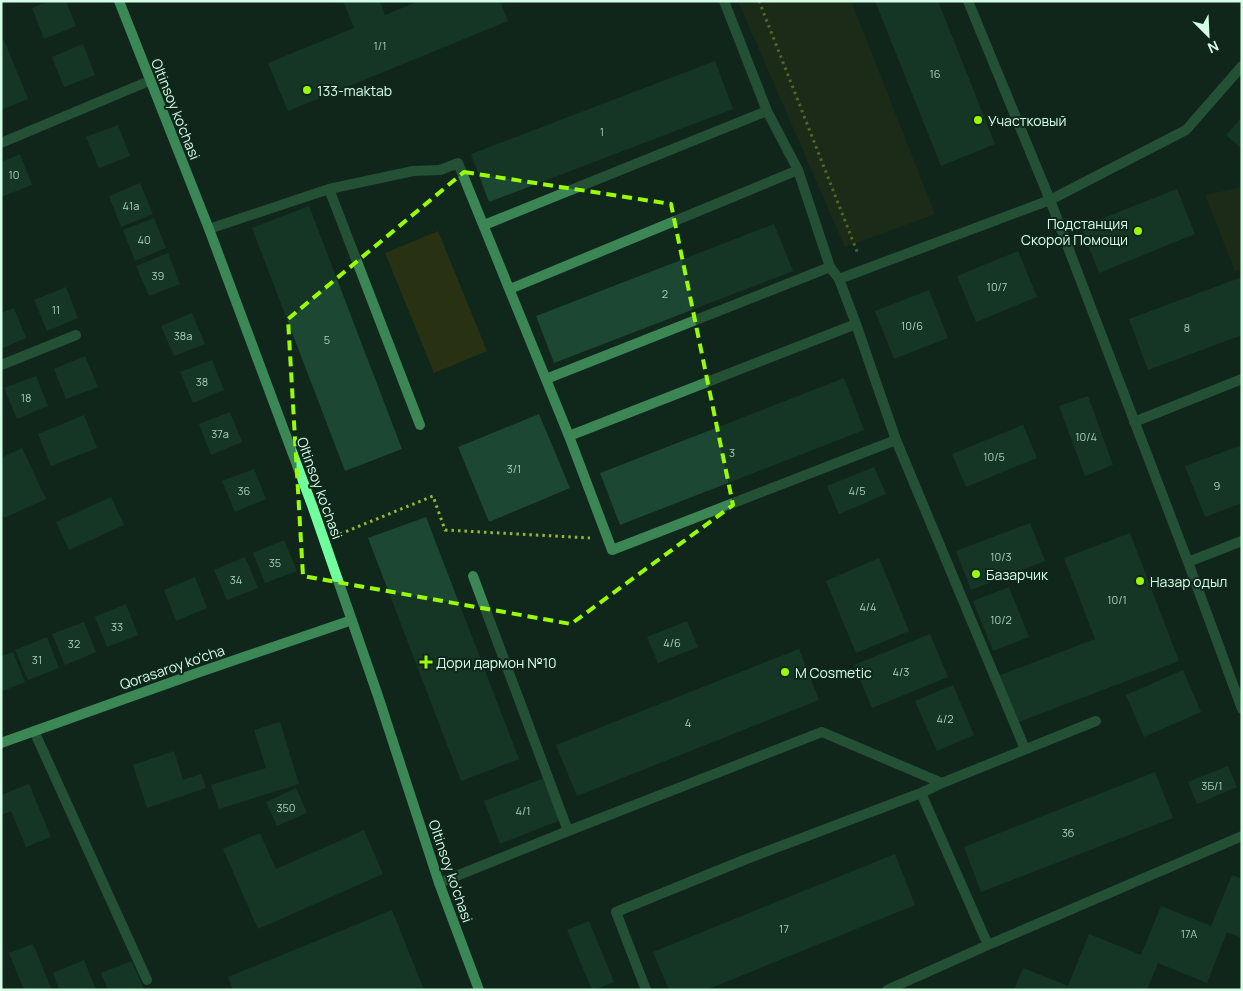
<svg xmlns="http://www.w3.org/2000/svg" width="1243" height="991" viewBox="0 0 1243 991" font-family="Manrope,sans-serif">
	<rect width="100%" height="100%" fill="#10271b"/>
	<path fill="#293113" d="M738,1H851L935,214L845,247Z
		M1242,187V269L1235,271L1205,195Z
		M438,231L487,351L434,373L385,253Z"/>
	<path fill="#1c4732" d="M50,1H66L76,26L44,39L32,8Z
		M343,1H380L385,15L419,1H500L508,21L288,111L268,63L354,28Z
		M875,1H938L995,144L941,166Z
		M4,40L28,99L1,110V41Z
		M83,44L95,75L64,87L52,57Z
		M715,61L733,109L489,202L471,154Z
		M1242,117V149L1226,135Z
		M118,125L130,156L99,168L86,137Z
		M20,154L32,185L1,197V162Z
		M140,183L153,214L121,227L109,196Z
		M1177,189L1195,234L1099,273L1081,227Z
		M309,206L402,449L345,471L252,228Z
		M154,218L166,248L135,261L123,230Z
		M774,224L793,271L554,363L536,316Z
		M1018,251L1037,297L976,322L957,276Z
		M168,253L180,284L149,296L136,266Z
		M1242,277V335L1148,370L1129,319Z
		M66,287L78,318L47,331L34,300Z
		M929,290L948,338L894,359L875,311Z
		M14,308L26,338L1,349V313Z
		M192,313L205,344L174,356L161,326Z
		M85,356L98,387L66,399L54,369Z
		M212,360L224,390L193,403L180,372Z
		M36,376L48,406L17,419L4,388Z
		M844,378L864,430L620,525L600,473Z
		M1088,396L1113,465L1085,476L1059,406Z
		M230,412L242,442L211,455L199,424Z
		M539,414L570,488L489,522L458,447Z
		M84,415L97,448L51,466L38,434Z
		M1023,425L1037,458L966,487L952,454Z
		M1242,445V503L1205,517L1185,466Z
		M22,448L46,499L4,518L1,512V458Z
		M874,467L886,494L839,514L827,486Z
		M254,469L266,499L235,512L222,481Z
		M111,497L124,525L69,550L56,522Z
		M426,517L519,759L461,781L368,538Z
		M1030,523L1045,561L971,590L956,551Z
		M1130,533L1179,661L1016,723L998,676L1095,639L1064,558Z
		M284,540L297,571L265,583L253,553Z
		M245,557L258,588L227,600L214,570Z
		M879,558L909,631L856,653L826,581Z
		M195,577L207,608L176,621L164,590Z
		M1009,587L1029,637L993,651L973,601Z
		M126,604L138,635L107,647L95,617Z
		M687,621L698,647L658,663L647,637Z
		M84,622L96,652L65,665L52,634Z
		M930,634L948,677L872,708L854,665Z
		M47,637L59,668L28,680L15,650Z
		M799,649L819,700L577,796L556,745Z
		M13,652L25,682L1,692V656Z
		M1183,670L1201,712L1144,737L1126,695Z
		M953,685L974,735L937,751L915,701Z
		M280,722L299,784L219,809L211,785L266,768L254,730Z
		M174,751L183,780L201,774L206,788L147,808L133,765Z
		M1228,766L1237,787L1197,804L1188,782Z
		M1155,772L1173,818L981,892L964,847Z
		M547,777L563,819L500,844L484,801Z
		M29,784L51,837L26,847L11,811L1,815V795Z
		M296,788L307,813L277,826L266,802Z
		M364,830L383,874L258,929L223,849L260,833L276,869Z
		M895,854L915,905L706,990H669L653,952Z
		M1232,875L1242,879V938L1227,932L1207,983L1158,963L1147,990H1014L1023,968L1068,986L1089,934L1141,955L1161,906L1211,926Z
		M392,910L424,990H233L228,977Z
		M589,921L614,982L594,990H592L567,930Z
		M33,944L52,990H24L9,953Z
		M84,960L96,990H59L53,973Z
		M132,961L144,990H108L101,973Z"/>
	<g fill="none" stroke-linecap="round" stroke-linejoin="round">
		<path stroke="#97b732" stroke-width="3" stroke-dasharray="2.5 4" stroke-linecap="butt" d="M759,1L858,254
			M340,534L433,496L445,530L590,538"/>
		<path stroke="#3c8554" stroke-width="10" d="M724,1L767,111L798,170L830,267L839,279L1050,200L1186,130L1242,66
			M329,189L420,425
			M484,225L767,111
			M209,229L329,189L413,171L440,170L458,163L569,436L612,550L896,440
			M839,279L856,324L896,440L1025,749
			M510,289L798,170
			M546,379L830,267
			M569,436L856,324
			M473,576L568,831
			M34,731L147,980
			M921,793L988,945
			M439,883L568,831L822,732L942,783L1096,721
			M646,990L616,912L744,860L921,793L942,783
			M887,990L988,945L1242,836"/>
		<path stroke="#3c8554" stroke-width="10" d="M968,1L1050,200L1188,562L1242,709
			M1,143L149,81
			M1,365L76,335
			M1134,422L1242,379
			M1188,562L1242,541"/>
		<path stroke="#6ffd9d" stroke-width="10" d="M119,1L209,229L313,508L378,696L439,883L479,990
			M1,743L197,673L352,620"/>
	</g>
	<path d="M0 0H1243V991H0ZM464,172L671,204L733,505L571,624L303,576L288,319Z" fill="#10271b" fill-opacity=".55" fill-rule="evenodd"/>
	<path fill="none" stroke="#99fb06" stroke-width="4" stroke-dasharray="10 6" stroke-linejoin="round" d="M464,172L671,204L733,505L571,624L303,576L288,319Z"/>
	<g fill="#99fb06" stroke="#10271b" stroke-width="2">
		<circle cx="307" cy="90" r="5"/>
		<circle cx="978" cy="120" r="5"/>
		<circle cx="1138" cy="231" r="5"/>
		<circle cx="976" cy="574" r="5"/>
		<circle cx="1140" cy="581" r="5"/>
		<path d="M423.5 654.5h5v5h5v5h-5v5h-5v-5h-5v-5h5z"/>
		<circle cx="785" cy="672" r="5"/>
	</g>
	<g text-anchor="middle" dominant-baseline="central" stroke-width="4" stroke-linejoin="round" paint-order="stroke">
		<g font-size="11" fill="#a8d0ba">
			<text x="380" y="45">1/1</text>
			<text x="935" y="73">16</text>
			<text x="602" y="131">1</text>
			<text x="14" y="174">10</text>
			<text x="131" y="205">41a</text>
			<text x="144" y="239">40</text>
			<text x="158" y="275">39</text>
			<text x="997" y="286">10/7</text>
			<text x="665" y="293">2</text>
			<text x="56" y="309">11</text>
			<text x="912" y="325">10/6</text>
			<text x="1187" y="327">8</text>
			<text x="183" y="335">38a</text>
			<text x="327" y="339">5</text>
			<text x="202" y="381">38</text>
			<text x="26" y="397">18</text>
			<text x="220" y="433">37a</text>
			<text x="1086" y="436">10/4</text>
			<text x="732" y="452">3</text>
			<text x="994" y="456">10/5</text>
			<text x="514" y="468">3/1</text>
			<text x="1217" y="485">9</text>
			<text x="244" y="490">36</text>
			<text x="857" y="490">4/5</text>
			<text x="1001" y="556">10/3</text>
			<text x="275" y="562">35</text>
			<text x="236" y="579">34</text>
			<text x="1117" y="599">10/1</text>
			<text x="868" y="606">4/4</text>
			<text x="1001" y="619">10/2</text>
			<text x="117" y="626">33</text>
			<text x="672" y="642">4/6</text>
			<text x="74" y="643">32</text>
			<text x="37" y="659">31</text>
			<text x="901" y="671">4/3</text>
			<text x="945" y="718">4/2</text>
			<text x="688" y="722">4</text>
			<text x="1212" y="785">3Б/1</text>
			<text x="286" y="807">350</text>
			<text x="523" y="810">4/1</text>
			<text x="1068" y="832">3б</text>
			<text x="784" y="928">17</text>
			<text x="1189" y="933">17A</text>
		</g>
		<g font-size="14" fill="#d6fee7" stroke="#10271b" text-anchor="start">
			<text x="317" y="90">133-maktab</text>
			<text x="988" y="120">Участковый</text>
			<text x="1128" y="223" text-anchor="end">Подстанция<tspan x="1128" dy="16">Скорой Помощи</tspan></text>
			<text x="986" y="574">Базарчик</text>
			<text x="1150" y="581">Назар одыл</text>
			<text x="436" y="662">Дори дармон №10</text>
			<text x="795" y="672">M Cosmetic</text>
		</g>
		<g font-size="14" fill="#d6fee7" stroke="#10271b">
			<text transform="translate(176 109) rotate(68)">Oltinsoy ko'chasi</text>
			<text transform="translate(320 488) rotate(70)">Oltinsoy ko'chasi</text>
			<text transform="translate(172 667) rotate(-19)">Qorasaroy ko'cha</text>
			<text transform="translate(451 871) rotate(71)">Oltinsoy ko'chasi</text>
		</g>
	</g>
	<rect width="1243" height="991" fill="none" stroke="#d6fee7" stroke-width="5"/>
	<g transform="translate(1208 35) rotate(156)" stroke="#10271b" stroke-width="4" paint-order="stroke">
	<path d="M0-4L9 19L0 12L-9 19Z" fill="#d6fee7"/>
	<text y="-8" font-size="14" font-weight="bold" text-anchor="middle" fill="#d6fee7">N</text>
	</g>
</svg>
